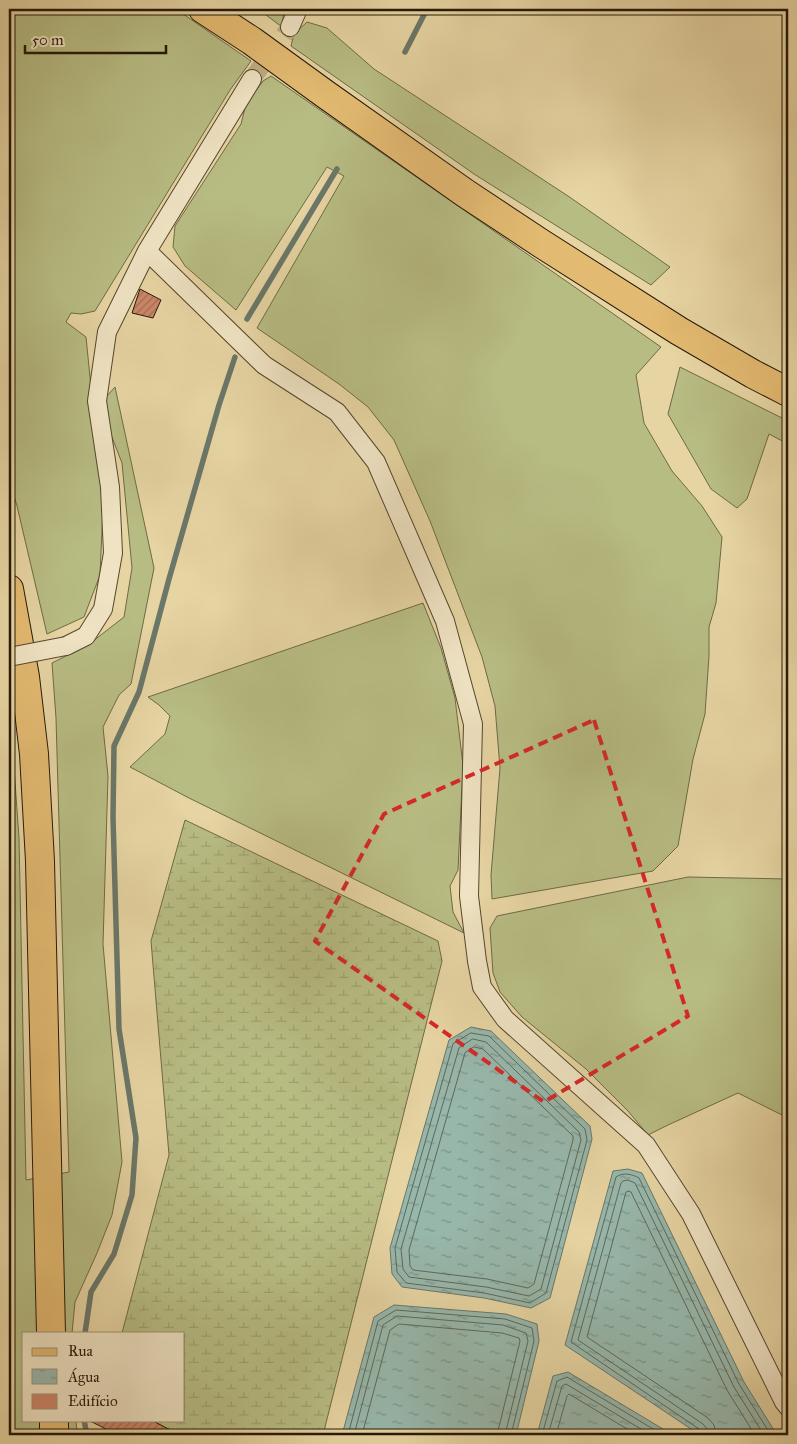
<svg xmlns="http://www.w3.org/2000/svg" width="797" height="1444" viewBox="0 0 797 1444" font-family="'IM FELL Great Primer',serif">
	<defs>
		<pattern id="wetland-marsh" width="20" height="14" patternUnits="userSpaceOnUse" patternTransform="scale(1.25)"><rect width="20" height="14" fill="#b7bc83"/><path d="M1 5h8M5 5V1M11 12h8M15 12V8" fill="none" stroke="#9da170"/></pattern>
		<pattern id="water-ripples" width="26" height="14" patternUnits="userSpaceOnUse" patternTransform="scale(1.25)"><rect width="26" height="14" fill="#97b7ab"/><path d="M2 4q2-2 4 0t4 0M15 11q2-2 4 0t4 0" fill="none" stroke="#7b9489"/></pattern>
		<pattern id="building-hatch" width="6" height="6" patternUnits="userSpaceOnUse" patternTransform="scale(1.25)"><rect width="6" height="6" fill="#cc8569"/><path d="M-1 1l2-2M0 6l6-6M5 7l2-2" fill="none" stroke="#a56c54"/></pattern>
	</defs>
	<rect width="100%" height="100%" fill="#e6d4a2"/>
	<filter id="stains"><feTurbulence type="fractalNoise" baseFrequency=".004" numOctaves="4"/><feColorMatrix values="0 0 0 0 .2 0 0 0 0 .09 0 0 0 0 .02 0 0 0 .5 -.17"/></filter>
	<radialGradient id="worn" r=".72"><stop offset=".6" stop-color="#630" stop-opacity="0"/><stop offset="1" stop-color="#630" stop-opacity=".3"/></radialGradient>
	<path fill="#b7bc83" stroke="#6e6a45" d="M9,9H176L251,61L230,90L95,311L81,314L71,313L66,322L86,337L103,508L100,575L84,617L47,634L17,506L9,479Z
		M258,9H284L282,27Z
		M307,22L327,28L374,69L568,196L670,267L651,285L474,174L291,46L294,34Z
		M271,76L661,347L636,375L644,423L672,471L702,506L722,537L716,603L709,627V656L705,714L693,759L678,846L653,871L492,899L491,875L500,768L495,706L482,657L430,521L394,440L368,407L339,384L257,328L344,176L327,167L236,310L185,266L173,247L175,226L241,124L246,104L263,81Z
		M680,367L788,421V444L769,434L747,499L737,508L711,489L668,414Z
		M115,387L154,568L131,684L119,695L103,727L108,776L103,944L122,1162L112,1215L97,1253L75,1302L72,1333H24V1420H76L77,1435H15L9,1365V715L12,740L19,838L26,1180L69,1172L56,718L52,663L88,645L124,617L132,568L122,463L103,414L106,397Z
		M423,603L441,648L455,698L463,765L458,870L450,886L453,912L464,933L189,798L130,767L165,734L170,716L159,705L148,697Z
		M688,877L788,879V1118L738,1093L668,1125L648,1135L628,1111L586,1069L522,1017L500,992L493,973L490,928L497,916Z"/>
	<path fill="url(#wetland-marsh)" stroke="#6e6a45" d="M185,820L438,941L442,961L323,1435H180L151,1420H184V1333H122L169,1155L151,941Z"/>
	<path fill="url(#water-ripples)" stroke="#6a7769" d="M471,1027L491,1031L590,1126L592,1139L550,1298L531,1308L484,1298L402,1287L392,1274L390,1248L449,1040Z
		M628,1169L642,1173L744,1382L777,1435H700L565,1345L613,1171Z
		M394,1305L506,1314L537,1324L539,1341L516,1435H342L374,1317Z
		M568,1372L673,1435H537L553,1376Z"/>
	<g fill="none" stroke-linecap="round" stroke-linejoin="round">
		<path stroke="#5e6859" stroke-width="1" d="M471,1033L489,1036L585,1129L587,1140L546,1293L530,1303L484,1293L406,1283L397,1272L395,1248L453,1044Z
			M473,1039L486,1042L579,1132L581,1140L541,1289L529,1296L486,1287L409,1277L403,1269L401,1249L459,1048Z
			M474,1047L483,1049L573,1136V1140L534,1284L528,1288L487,1279L413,1270L410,1266L409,1250L465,1053Z
			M348,1435L378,1321L396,1310L505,1319L532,1328L534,1341L511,1435
			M354,1435L383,1325L397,1316L503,1325L526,1333L528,1341L505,1435
			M362,1435L390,1330L399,1324L502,1333L519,1338L520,1341L497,1435
			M542,1435L557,1381L567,1377L663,1435
			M548,1435L562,1386L566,1384L651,1435
			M556,1435L567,1396L569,1394L637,1435
			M702,1435L699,1429L571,1342L616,1177C623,1172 632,1174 639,1178L739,1384L771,1435
			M708,1435L707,1429L703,1424L578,1340L621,1183L623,1181L628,1180L635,1183L734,1387L764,1435
			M716,1435L714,1425L708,1418L587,1337L626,1192L628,1191L631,1192L727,1390L755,1435"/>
		<path stroke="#6a7769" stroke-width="5.5" d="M405,52L427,9
			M247,319L337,169
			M85,1333L91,1292L114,1254L132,1195L136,1138L119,1029L113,817L114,746L139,692L169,579L219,405L235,357
			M84,1420L87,1435"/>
	</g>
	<path fill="url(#building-hatch)" stroke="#261807" d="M140,289L161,300L153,318L132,313Z
		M88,1420H151L180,1435H118Z"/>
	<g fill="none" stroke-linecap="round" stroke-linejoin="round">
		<path stroke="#c0ae83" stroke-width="18" stroke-dasharray="18 9" stroke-linecap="butt" d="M252,79L290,27"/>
		<g stroke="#56472e" stroke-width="20">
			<path id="minor" d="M290,27L298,9
				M147,251L264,365L337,412L376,462L445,621L473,724L469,896L477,961L482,987L505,1019L646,1145L691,1214L784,1402L788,1407
				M66,646L86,636L103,609L113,553L110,487L97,401L107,332L147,251L252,79"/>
		</g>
		<g stroke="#261807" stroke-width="30">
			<path id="primary" d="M203,9L252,41L325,94L465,193L542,244L679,331L753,374L788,392
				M9,589L25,677L34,754L40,861L51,1333
				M54,1420V1435"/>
		</g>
		<use href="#minor" stroke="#efe3c3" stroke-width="18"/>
		<use href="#primary" stroke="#e3ba71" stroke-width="28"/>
		<g stroke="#56472e" stroke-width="20" stroke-linecap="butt">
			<path id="minor-bridge" d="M9,657L66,646"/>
		</g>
		<use href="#minor-bridge" stroke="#efe3c3" stroke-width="18"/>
	</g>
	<path fill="none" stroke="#d62828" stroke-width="4" stroke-dasharray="10 6" stroke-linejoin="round" d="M594,720L688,1016L544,1102L315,941L384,814Z"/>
	<rect width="797" height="1444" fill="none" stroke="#e6d4a2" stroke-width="30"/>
	<rect x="10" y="10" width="777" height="1424" fill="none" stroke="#261807" stroke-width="2.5"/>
	<rect x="15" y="15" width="767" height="1414" fill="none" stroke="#261807"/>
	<rect x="22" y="1332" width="162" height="90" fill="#efe3c3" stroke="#9f9278"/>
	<rect x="32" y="1348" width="25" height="8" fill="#e3ba71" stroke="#9f9278"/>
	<text x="68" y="1356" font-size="15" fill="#261807">Rua</text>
	<rect x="32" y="1369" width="25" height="15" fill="url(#water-ripples)" stroke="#9f9278"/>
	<text x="68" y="1382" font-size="15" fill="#261807">Água</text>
	<rect x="32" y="1394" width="25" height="15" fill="#cc8569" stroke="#9f9278"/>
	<text x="68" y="1406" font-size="15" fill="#261807">Edifício</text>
	<path d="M25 45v8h141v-8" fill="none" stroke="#261807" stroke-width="2.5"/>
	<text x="32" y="45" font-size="15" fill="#261807" stroke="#efe3c3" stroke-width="4" paint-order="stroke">50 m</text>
	<rect width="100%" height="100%" filter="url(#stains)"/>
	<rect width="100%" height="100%" fill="url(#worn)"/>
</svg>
